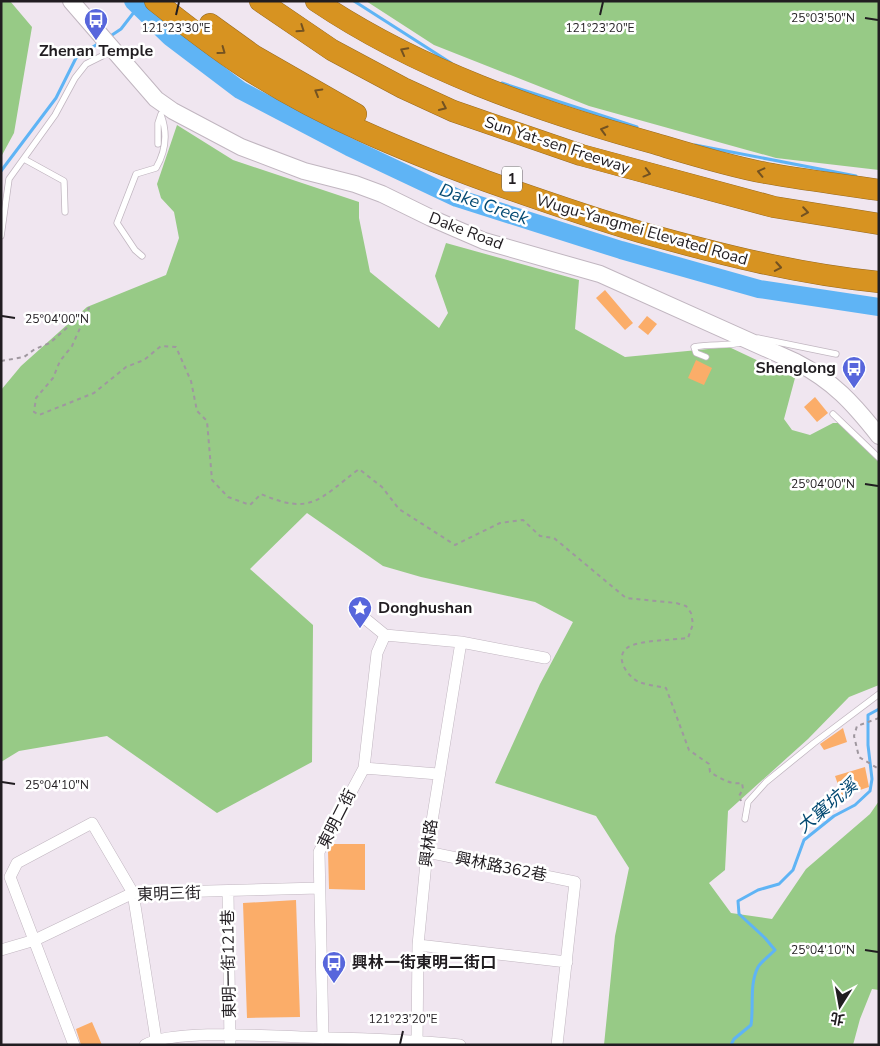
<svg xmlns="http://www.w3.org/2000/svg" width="880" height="1046" viewBox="0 0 880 1046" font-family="'Nunito Sans','Noto Sans TC',sans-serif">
	<rect width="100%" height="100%" fill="#f0e6f0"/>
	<path fill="#97ca86" d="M1,1H10L32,27L14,133L1,157Z
		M366,1H879V170L776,158L589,106L434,45Z
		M177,125L233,160L359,202V218L370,272L439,328L448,313L435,276L446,243L579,280L575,329L625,357L729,347L795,378L784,419L792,430L810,435L833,423H845L879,459V685L849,697L808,739L728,811L725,870L709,883L731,913L772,919L806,869L870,814L879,801V990L872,989L860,1019L853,1045H604L615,936L629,868L596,816L495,783L540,684L573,622L535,602L421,577L383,566L307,513L250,569L313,625L312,762L217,813L107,736L19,751L1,762V390L21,366L87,307L166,275L179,238L174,212L161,198L157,184Z"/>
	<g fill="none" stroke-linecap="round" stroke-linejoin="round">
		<path stroke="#5fb4f5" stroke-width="3" d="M354,1L451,63
			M109,37L121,29L138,7
			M502,83L637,127
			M695,145L856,176
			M1,171L56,98L76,58L99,43
			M731,1045L734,1039L751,1025C754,1006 749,985 758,967C762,961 770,955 775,950L765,938L739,914L738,901L758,890L779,884L793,870L804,840L834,816L855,805L870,791L872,779L868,745V715L879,709"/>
		<path stroke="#5fb4f5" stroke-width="18" d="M133,1L170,37L240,90L349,147L457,198L621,250L759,289L879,307"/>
	</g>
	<path fill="#fbad69" d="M605,290L633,323L625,330L596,298Z
		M647,316L657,324L648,335L638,327Z
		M696,360L712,368L704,385L688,378Z
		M815,397L828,413L817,422L804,407Z
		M843,728L847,742L824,750L820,744Z
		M865,767L869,787L842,796L835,776Z
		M332,844H365V890L329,889L328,851Z
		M296,900L300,1017L247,1018L243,903Z
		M92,1022L102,1045H81L76,1029Z"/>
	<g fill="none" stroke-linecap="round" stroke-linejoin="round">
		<g stroke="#c1b6c0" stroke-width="7">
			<path id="lane" d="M158,144V123L161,114
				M24,159L64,181L65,212
				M1,236L9,179L55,115L75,78L86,64L112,51
				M142,256L135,250L117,223L136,174L156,168C166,151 168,134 161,115
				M758,338L836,354
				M706,357L696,353L694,347C711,343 727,347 744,342
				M833,414L879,458
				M745,819L748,802L766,782L814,743L879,694"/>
		</g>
		<g stroke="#c1b6c0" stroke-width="12">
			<path id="street" d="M357,612L385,635L461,642L545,658
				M364,768L438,774
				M427,852L575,882L557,1045
				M228,892L230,1045
				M418,945L567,962
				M1,950L35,940L133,893L319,888
				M323,1038L319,852L364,768L377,653L385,635
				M74,1045L10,877L17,863L92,823L133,893L156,1039
				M145,1045C173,1029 268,1036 304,1037C356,1039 408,1039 460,1045
				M417,1045L418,945L427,852L461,642"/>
		</g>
		<g stroke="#c1b6c0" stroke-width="18">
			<path id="secondary" d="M71,1L156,99L173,111L241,147L304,171L355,184L382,194L431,218L484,241L600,274L796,362C833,381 853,403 879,436"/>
		</g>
		<g stroke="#976a21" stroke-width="22">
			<path id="highway" d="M155,1C184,24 213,47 244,67C319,116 402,150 486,181C537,199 588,217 640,232C719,254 797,274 879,282
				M260,1L332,50L403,88L453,111L581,155L774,207L879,224
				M316,1C417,69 537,111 653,143C690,154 728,166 766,173C804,180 841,184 879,190
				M210,24L253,55L356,114"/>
		</g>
		<path stroke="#9f979f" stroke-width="2" stroke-dasharray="4 4" stroke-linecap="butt" d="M1,361L24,357L35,349L50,343L89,308L72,346L60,361L53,378L36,398L34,412L39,415L94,393L126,367L144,360L161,346L176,347L191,381L197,411L207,421L212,480L228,497L250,505L261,494C312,516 319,499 359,469L382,487L399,509L455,545L500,523L523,520L540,536L554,538L626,598L676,603L686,606L691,613L693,624L688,638C674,640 637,640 627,648C614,658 628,677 639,682C647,685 657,686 666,688L689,750L709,764L710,772C720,778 730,785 742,783L743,789L739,796L741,801
			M879,718L857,726L854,736L859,757L879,769"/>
		<use href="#lane" stroke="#fff" stroke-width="5.5"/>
		<use href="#street" stroke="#fff" stroke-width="11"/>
		<use href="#secondary" stroke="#fff" stroke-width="16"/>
		<use href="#highway" stroke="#d79321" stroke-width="21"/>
	</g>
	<defs><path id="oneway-chevron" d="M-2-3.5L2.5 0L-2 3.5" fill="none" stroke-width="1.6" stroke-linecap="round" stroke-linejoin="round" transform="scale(1.25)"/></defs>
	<g stroke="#735221">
		<use href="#oneway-chevron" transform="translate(301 29) rotate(34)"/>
		<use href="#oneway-chevron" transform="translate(222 51) rotate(36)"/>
		<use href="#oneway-chevron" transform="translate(404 51) rotate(-152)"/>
		<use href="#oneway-chevron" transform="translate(318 92) rotate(-150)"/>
		<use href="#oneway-chevron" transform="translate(443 107) rotate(25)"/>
		<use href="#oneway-chevron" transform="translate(604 130) rotate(-164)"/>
		<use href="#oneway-chevron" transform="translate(761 172) rotate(-167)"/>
		<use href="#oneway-chevron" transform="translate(647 173) rotate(15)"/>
		<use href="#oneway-chevron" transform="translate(805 212) rotate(9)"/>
		<use href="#oneway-chevron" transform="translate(778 267) rotate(10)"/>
	</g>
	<path fill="none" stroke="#211d21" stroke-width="2" d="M176,15L179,2M600,15L603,2M865,18L878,20M2,316L15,318M865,484L878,486M2,782L15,784M865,950L878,952M400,1044L403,1031"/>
	<defs>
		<g id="bus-pin" transform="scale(1.25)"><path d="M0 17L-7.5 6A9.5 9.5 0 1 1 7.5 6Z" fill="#5766dc" stroke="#fff"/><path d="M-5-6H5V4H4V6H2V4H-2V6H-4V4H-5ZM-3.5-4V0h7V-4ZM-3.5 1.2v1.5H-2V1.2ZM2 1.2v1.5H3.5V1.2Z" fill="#fff"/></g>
		<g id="sight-pin" transform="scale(1.25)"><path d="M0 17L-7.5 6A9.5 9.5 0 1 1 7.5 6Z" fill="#5766dc" stroke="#fff"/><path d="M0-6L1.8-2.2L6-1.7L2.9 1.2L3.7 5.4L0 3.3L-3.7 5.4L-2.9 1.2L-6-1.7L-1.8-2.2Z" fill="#fff"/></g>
	</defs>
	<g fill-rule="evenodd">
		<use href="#bus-pin" x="96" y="20"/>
		<use href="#bus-pin" x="854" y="368"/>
		<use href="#sight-pin" x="360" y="608"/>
		<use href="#bus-pin" x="334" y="963"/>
	</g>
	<g text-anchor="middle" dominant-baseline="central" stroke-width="5" stroke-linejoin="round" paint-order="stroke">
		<rect fill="#fff" stroke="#646164" stroke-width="1" x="502" y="166.5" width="20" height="25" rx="4"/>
		<g font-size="15" font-weight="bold" fill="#211d21">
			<text x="512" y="179">1</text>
		</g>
		<g font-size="16" font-weight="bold" fill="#211d21" stroke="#fff" text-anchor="start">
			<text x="96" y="51" text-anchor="middle">Zhenan Temple</text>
			<text x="836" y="368" text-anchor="end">Shenglong</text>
			<text x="378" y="608">Donghushan</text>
			<text x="352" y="963">興林一街東明二街口</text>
		</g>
		<g font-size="16" fill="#211d21" stroke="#fff">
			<text transform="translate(557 145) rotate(18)">Sun Yat-sen Freeway</text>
			<text transform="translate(642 230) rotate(16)">Wugu-Yangmei Elevated Road</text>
			<text transform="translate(466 231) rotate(21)">Dake Road</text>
			<text transform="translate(337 819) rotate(-63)">東明二街</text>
			<text transform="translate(429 843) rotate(-83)">興林路</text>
			<text transform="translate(501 867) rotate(11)">興林路362巷</text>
			<text transform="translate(169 894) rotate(-2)">東明三街</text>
			<text transform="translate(229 964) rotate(-91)">東明一街121巷</text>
		</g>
		<g font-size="18" font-style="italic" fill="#034972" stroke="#fff">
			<text transform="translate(484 204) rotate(19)">Dake Creek</text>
			<text transform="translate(827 806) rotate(-40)">大窠坑溪</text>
		</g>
	</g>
	<g font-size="12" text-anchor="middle" fill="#211d21" stroke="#fff" stroke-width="5" stroke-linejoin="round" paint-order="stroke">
		<text x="823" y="22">25°03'50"N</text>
		<text x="600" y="32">121°23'20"E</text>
		<text x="176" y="32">121°23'30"E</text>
		<text x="57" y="323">25°04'00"N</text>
		<text x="823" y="488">25°04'00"N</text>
		<text x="57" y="789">25°04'10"N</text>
		<text x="823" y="954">25°04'10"N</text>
		<text x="403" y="1023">121°23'20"E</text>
	</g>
	<rect width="880" height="1046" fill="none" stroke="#211d21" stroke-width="5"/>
	<g transform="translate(840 1006) rotate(191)" stroke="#ffffff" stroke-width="4" paint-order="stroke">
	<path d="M0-4L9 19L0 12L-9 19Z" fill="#211d21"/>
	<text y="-8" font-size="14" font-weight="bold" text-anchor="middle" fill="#211d21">北</text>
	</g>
</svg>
